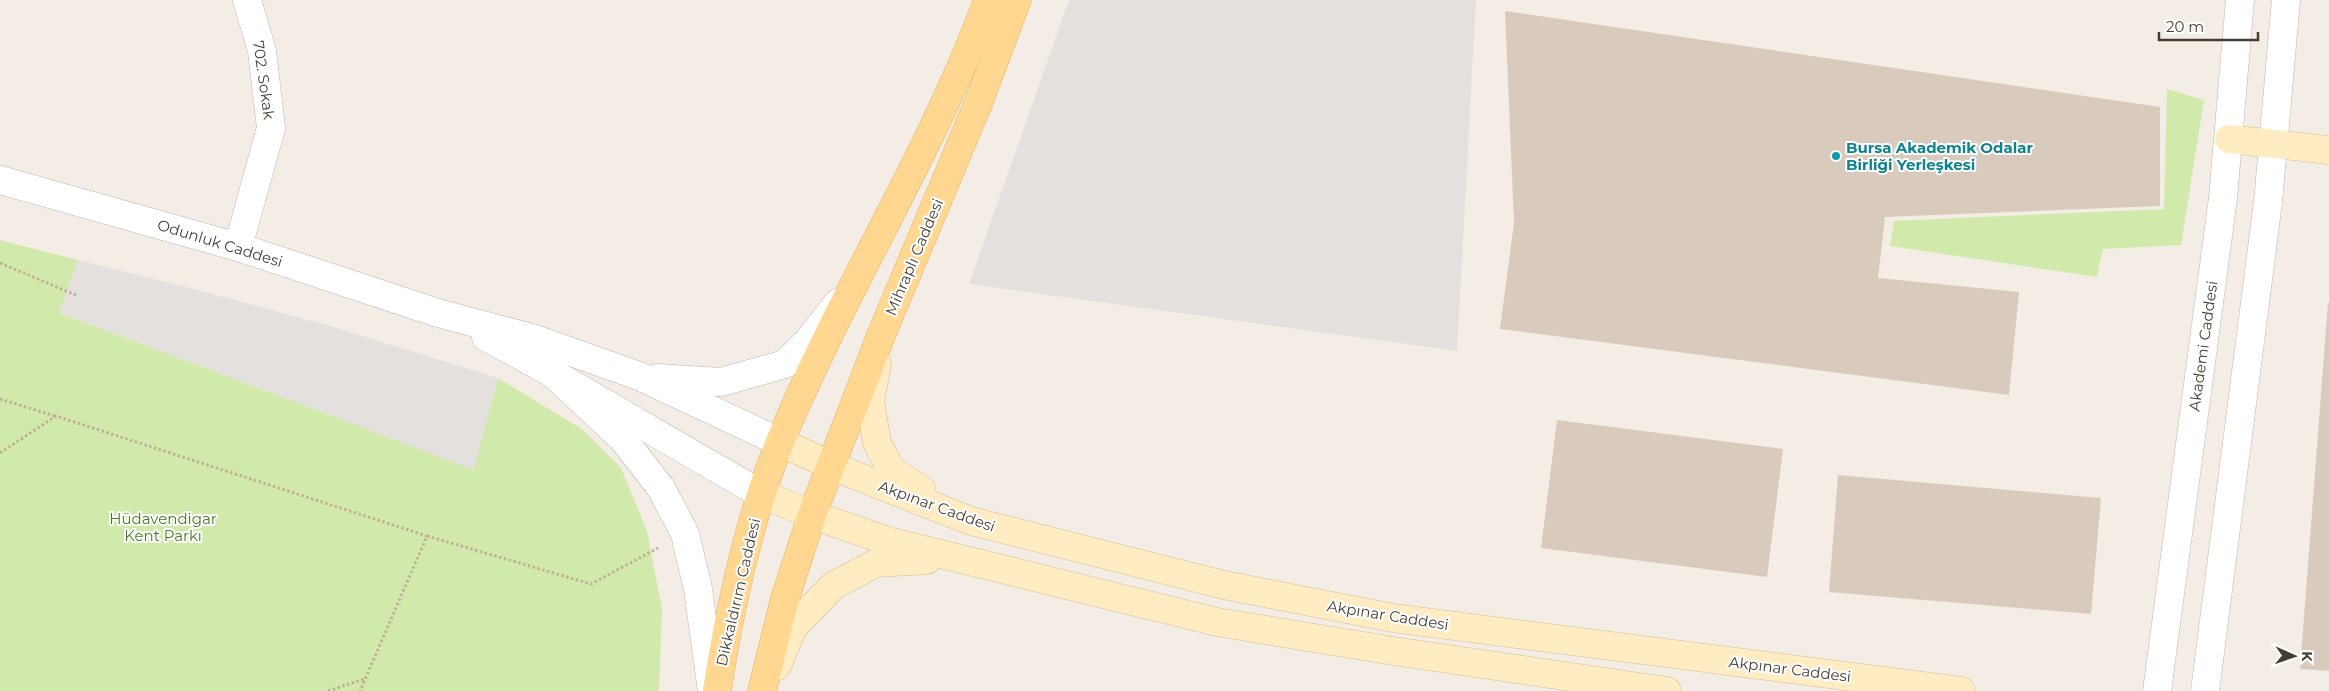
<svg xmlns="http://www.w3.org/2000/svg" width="2329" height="691" viewBox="0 0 2329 691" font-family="Montserrat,sans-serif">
	<rect width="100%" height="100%" fill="#f3ede5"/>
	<path fill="#d2e9ac" d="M2167,89L2204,100L2181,245L2103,249L2097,277L1890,246L1894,221L2164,209Z
		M0,240L78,260L60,313L473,469L498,378L583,430L621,468L647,531L662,609L659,691H0Z"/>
	<path fill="#e3e0dd" d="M1069,0H1476L1457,351L969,284Z
		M78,260L198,290L330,326L498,378L474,470L59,312Z"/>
	<path fill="#d8cbbd" d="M1505,11L2160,107V206L1885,217L1878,278L2019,292L2009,395L1500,329L1514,223Z
		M2328,303H2329V671L2300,669Z
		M1557,420L1783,449L1767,577L1541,548Z
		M1838,475L2101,498L2091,614L1829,592Z"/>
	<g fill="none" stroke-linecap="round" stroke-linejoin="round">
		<g stroke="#c1b7aa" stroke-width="29">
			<path id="minor" d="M238,247L271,128L262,51L247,0"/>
		</g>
		<g stroke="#c1b7aa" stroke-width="29">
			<path id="tertiary" d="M0,180L238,247L438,313L532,338L639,376L780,442
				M486,337C580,386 670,443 762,494
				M550,371L622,438L661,488L685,534L698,589L712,691
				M657,378L721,382L785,364L808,341L838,303
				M2157,691L2223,198L2240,0
				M2205,691L2268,202L2286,0"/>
		</g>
		<g stroke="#d4be93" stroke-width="29">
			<path id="secondary" d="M2229,139L2329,150
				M877,364L870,401L877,443L892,471L921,489
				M780,442L832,466L971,521L1224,585L1393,618L1961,691
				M762,494L812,515L888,541L1217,622L1400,652L1667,691
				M777,666L793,627L833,586L876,563L927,560"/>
		</g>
		<g stroke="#e6b35f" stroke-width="29">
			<path id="primary" d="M717,691C730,606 748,522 780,442C842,291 932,153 988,0
				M762,691L784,602L812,515L882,333L978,104L1017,0"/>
		</g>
		<path stroke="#c1af98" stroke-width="3" stroke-dasharray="2.5 2.5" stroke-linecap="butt" d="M0,263L78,296
			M0,399L55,416
			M0,453L56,416L427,536L360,691
			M427,536L591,584L658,548
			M328,691L364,679"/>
		<use href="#minor" stroke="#fff" stroke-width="28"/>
		<use href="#tertiary" stroke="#fff" stroke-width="28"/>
		<use href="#secondary" stroke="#ffecc2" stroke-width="28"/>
		<use href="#primary" stroke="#ffd791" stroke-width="28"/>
	</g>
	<circle fill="#0f9aa8" stroke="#fff" stroke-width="2" cx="1836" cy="156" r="5"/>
	<g text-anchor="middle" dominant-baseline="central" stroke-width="4" stroke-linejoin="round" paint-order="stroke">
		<g font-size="15" fill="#453d34" stroke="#fff">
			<text transform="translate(264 80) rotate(82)">702. Sokak</text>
			<text transform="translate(220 243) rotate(17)">Odunluk Caddesi</text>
			<text transform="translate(914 257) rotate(-67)">Mihraplı Caddesi</text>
			<text transform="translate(2203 346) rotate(-82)">Akademi Caddesi</text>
			<text transform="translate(937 506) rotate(20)">Akpınar Caddesi</text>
			<text transform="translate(738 592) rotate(-77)">Dikkaldırım Caddesi</text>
			<text transform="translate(1388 615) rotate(9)">Akpınar Caddesi</text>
			<text transform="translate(1790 669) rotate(7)">Akpınar Caddesi</text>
		</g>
		<g font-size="15" font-weight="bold" fill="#0d838f" stroke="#fff" text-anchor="start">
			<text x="1846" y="147">Bursa Akademik Odalar<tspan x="1846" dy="17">Birliği Yerleşkesi</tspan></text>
		</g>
		<g font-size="15" fill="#4c7826" stroke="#fff">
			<text x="163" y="518">Hüdavendigar<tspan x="163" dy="17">Kent Parkı</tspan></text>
		</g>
	</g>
	<g transform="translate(2294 656) rotate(92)" stroke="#ffffff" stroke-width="4" paint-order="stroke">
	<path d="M0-4L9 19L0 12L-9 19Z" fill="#453d34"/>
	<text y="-8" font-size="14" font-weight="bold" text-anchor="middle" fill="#453d34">K</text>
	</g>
	<path d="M2159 32v8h99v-8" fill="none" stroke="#453d34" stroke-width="2.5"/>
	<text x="2166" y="32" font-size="15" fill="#453d34" stroke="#ffffff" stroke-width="4" paint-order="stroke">20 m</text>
</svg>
